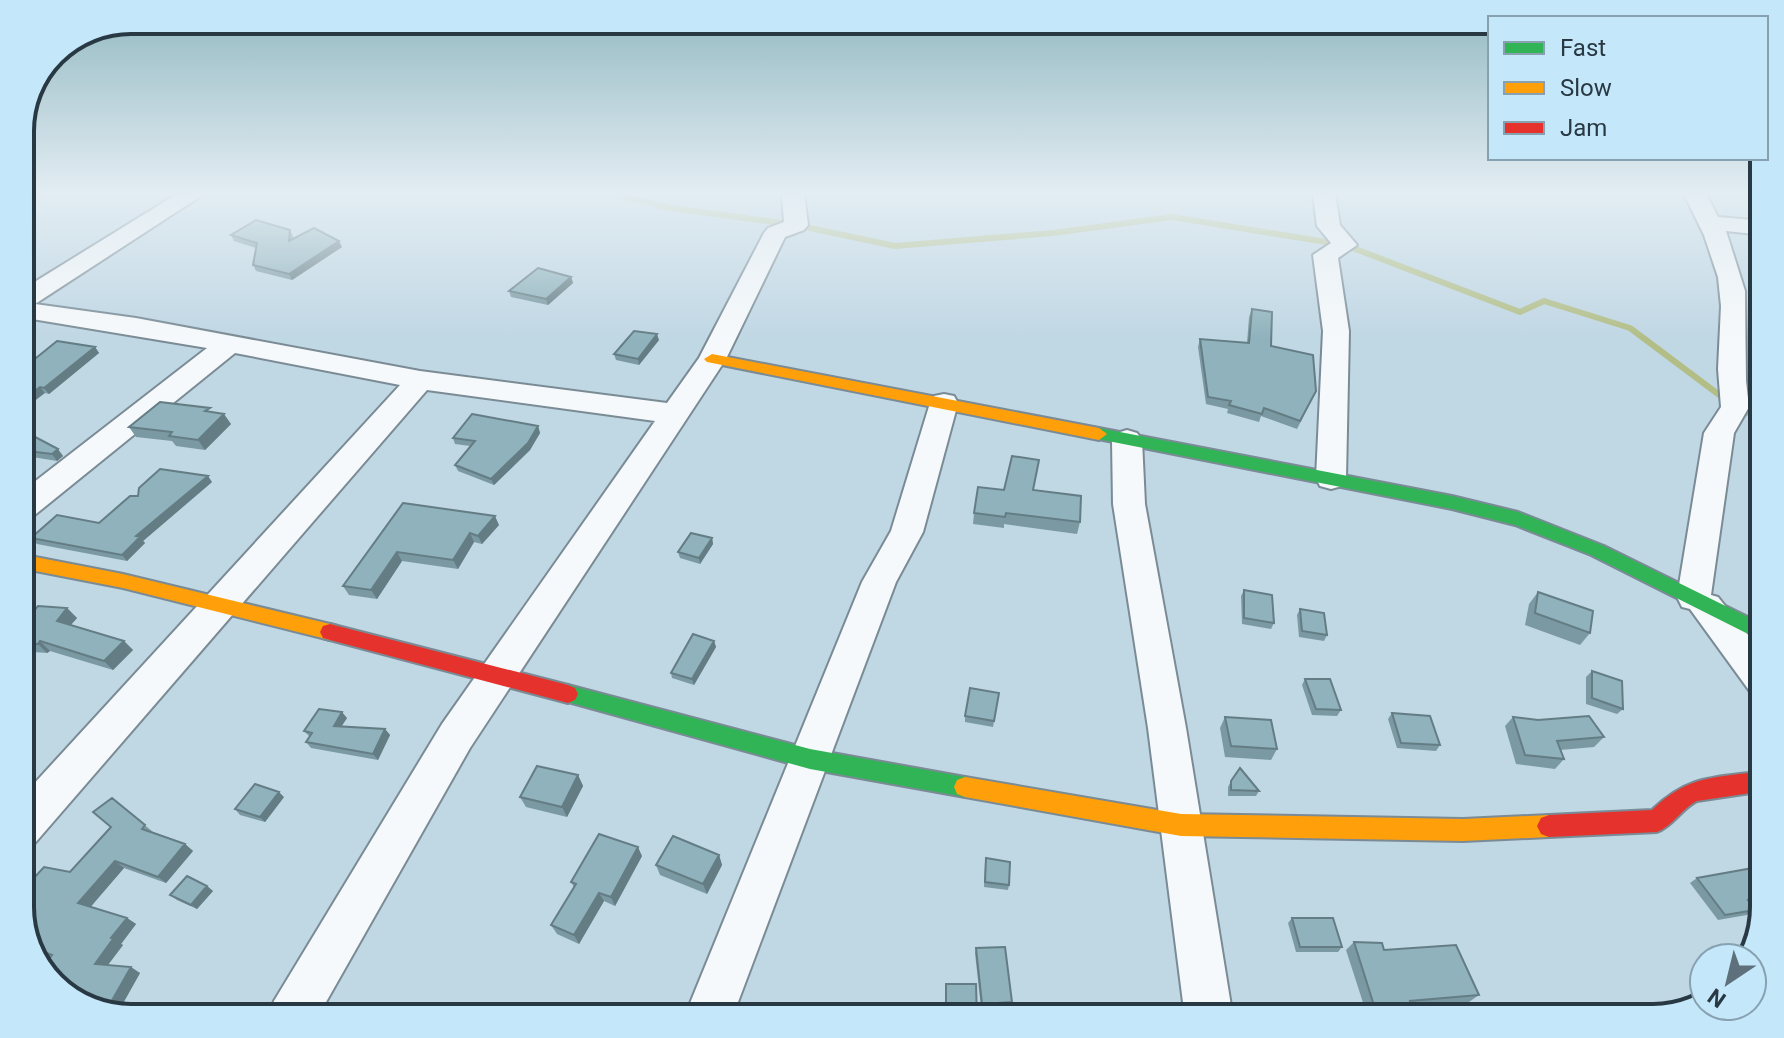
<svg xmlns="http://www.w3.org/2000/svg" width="1784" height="1038" viewBox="0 0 1784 1038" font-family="Roboto,sans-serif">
	<rect width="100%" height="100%" fill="#c0d7e4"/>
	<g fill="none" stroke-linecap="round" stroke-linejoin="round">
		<path stroke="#b2be86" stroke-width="6" d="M615,194L671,208L796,225L895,246L1053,233L1172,217L1345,245L1520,312L1544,301L1630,328L1726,400"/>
		<path stroke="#b2be86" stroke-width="8" d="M1737,408L1764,418"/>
		<g stroke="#7a8b95" stroke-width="4">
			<path id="street" d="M177,194H204L35,304L136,318L420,371L667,403L699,358L764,233L768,228L784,222L782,194H804L808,225L804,230L785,237L726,359L470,748L317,1018H267L274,1001L442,724L655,421L427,390L35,843L20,848V799L400,385L235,353L31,518L20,521V493L207,348L20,317V291Z
				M1313,194H1335L1340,225L1357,245L1338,258L1349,331L1346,478L1342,486L1331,489L1320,486L1316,478L1323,331L1313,255L1331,243L1317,226Z
				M1684,194H1706L1718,217L1764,221V235L1726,231L1745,291L1746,381L1749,407L1734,433L1711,595L1718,597L1764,655V698L1751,693L1690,609L1682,607L1677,597L1704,433L1721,407L1718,369L1721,306L1718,277L1704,235Z
				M944,394L954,396L958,403L923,532L896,582L732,1018H684L862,582L891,531L930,403L934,396Z
				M1127,430L1137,433L1142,440L1145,504L1186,728L1233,1018H1185L1148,728L1113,504L1112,440L1117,433Z"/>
		</g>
		<g stroke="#7a8b95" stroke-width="4">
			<path id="fast" d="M1099,428L1452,496L1518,512L1604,546L1764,625V642L1591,555L1515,525L1452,509L1093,438L1091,434L1093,430Z
				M568,685L810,749L965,777L973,780L976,787L973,794L965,797L810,769L561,700L558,694L561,688Z"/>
		</g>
		<g stroke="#7a8b95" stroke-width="4">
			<path id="slow" d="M712,354L1099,428L1107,434L1099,440L707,362L704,359Z
				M20,554L123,574L330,624L337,626L340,632L337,638L330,640L123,588L20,568Z
				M965,777L1181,814L1463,819L1549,815L1557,818L1561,826L1557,834L1549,837L1463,841L1181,836L965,797L957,794L954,787L957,780Z"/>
		</g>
		<g stroke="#7a8b95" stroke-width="4">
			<path id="jam" d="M330,624L568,685L575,688L578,694L575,700L568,703L330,640L323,638L320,632L323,626Z
				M1764,771V791L1697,801C1681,809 1673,826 1657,832L1549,837L1541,834L1537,826L1541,818L1549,815L1652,810C1689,774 1715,778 1764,771Z"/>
		</g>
		<use href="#street" fill="#f6f9fb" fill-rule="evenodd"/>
		<use href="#fast" fill="#30b455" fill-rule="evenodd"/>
		<use href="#slow" fill="#ff9f0a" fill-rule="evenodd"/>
		<use href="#jam" fill="#e5322d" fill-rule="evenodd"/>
	</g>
	<path fill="#7b99a2" d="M290,230L293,236V239L342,247L292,280L256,271L253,265L256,248L234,241L231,235Z
		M571,277L573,283L548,305L511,297L509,291Z
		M1252,309L1271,346L1316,391L1297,429L1261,416L1259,422L1227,413L1228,409L1206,404L1198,347L1200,339L1247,343L1249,317Z
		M659,340L639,365L616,360L614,354Z
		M95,347L99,353L49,394L45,393L20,371Z
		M213,412L231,424L205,450L176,446L172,441L136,437L129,427Z
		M538,426L540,433L530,450L494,485L458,471L455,465L470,446L455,444L453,438Z
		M20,429L63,456L57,461L20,455Z
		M212,482L143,541L145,543L127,561L37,544L31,538L99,523L138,496Z
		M1004,490H1034L1080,522L1077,534L1004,524V528L973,524L974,513Z
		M403,503L499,525L482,544L474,542L458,569L402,561L377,599L349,595L343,586Z
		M712,538L713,544L700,564L680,558L678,552Z
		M1244,590L1274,623L1271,629L1242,624L1241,596Z
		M1538,592L1590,633L1580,645L1525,625L1529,604Z
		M67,608L77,618L71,625L124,641L133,650L113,670L50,651L47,653L20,651V627Z
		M1300,609L1327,635L1324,641L1299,637L1297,615Z
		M714,641L716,647L694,685L672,678L671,673Z
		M1592,671L1623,709L1617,714L1586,704V677Z
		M1305,679L1341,710L1337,716L1312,715L1302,685Z
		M999,693L993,727L965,722V716Z
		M1392,713L1440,745L1436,751L1397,748L1388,719Z
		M1225,717L1277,749L1271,760L1225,757L1220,728Z
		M1513,717L1604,737L1594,747L1560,750L1564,759L1555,769L1516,764L1505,726Z
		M347,718L341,726L385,729L390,735L378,760L311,748L306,742L310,737L304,731Z
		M578,775L583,786L567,817L526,807L520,797Z
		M1231,781L1259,791L1256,796H1228V787Z
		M284,797L265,822L240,815L235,809Z
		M112,798L153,832L185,844L193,851L166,883L124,868L90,907L127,918L136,924L121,944L123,945L108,965L140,973L117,1014L75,1003L51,957L31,949L20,914L70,872L111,827Z
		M1764,849V900L1750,903L1755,910L1747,915L1718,920L1690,883L1697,878L1759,867L1750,856L1757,850Z
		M719,855L722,865L707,894L660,875L656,865Z
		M642,856L615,906L604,901L579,944L557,934L551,925L574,887L571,882Z
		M985,863L1009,885L1008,890L984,887Z
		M207,886L213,891L197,909L177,900L170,895Z
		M1292,918L1342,947L1338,952H1296L1288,923Z
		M1354,942L1384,950L1479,995L1469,1002L1412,1007L1416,1018H1368L1346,950Z
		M976,948L1012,1002L1011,1007L981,1008L975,953Z"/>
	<path fill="#647d84" d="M339,241L342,247L292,280L289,274Z
		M571,277L573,283L548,305L546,299Z
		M657,334L659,340L639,365L638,359Z
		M95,347L99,353L49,394L44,388Z
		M40,387L45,393L20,412V402Z
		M224,414L231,424L205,450L198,440Z
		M538,426L540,433L530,450L494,485L491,479Z
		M58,449L63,456L57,461L52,454Z
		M208,476L212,482L143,541L145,543L127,561L122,555L136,536Z
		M495,516L499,525L482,544L478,536Z
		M470,533L474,542L458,569L453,560Z
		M712,538L713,544L700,564L699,558Z
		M397,552L402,561L377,599L371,590Z
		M67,608L77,618L66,630L57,621Z
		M40,641L50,651L47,653L38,644Z
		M124,641L133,650L113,670L104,661Z
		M714,641L716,647L694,685L692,679Z
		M342,712L347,718L338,732L334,726Z
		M385,729L390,735L378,760L373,754Z
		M578,775L583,786L567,817L562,807Z
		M279,792L284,797L265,822L260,817Z
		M185,844L193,851L166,883L158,877Z
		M638,847L642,856L615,906L611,897Z
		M719,855L722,865L707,894L703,884Z
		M115,861L124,868L88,910L78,903Z
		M207,886L213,891L197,909L191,905Z
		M599,893L604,901L579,944L574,935Z
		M127,918L136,924L121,944L123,945L104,970L95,964L111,938Z
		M131,967L140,973L117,1014L106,1011Z"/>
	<path fill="#8fb2bc" stroke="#647d84" stroke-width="2" d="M256,220L290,230L289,241L314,228L339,241L289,274L253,265L257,243L231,235Z
		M538,268L571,277L546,299L509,291Z
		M1252,309L1272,312L1271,346L1313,355L1316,391L1300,421L1264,408L1262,414L1229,405L1231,401L1208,397L1200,339L1249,343Z
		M634,331L657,334L638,359L614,354Z
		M57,341L95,347L44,388L40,387L20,402V371Z
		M160,402L210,408L205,411L224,414L198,440L169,436L172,432L129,427Z
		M472,414L538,426L528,443L491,479L455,465L475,441L453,438Z
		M20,429L58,449L52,454L20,450Z
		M1012,456L1039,460L1033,490L1081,496L1080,522L1006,513L1005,517L974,513L978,487L1004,490Z
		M160,469L208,476L136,536L140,537L122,555L31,538L57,515L99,523L130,496H138L139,488Z
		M403,503L495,516L478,536L470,533L453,560L397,552L371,590L343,586Z
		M691,533L712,538L699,558L678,552Z
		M1244,590L1272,595L1274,623L1244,618Z
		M1538,592L1593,611L1590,633L1535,613Z
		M38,606L67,608L57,621L124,641L104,661L40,641L38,644L20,643V627Z
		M1300,609L1324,613L1327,635L1302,631Z
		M693,634L714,641L692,679L671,673Z
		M1592,671L1622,681L1623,709L1592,698Z
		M1305,679H1330L1341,710L1316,709Z
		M970,688L999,693L994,721L965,716Z
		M319,709L342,712L334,726L385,729L373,754L306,742L312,733L304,731Z
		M1392,713L1430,716L1440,745L1401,743Z
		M1589,716L1604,737L1557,741L1564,759L1525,755L1513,717L1538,720Z
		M1225,717L1271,720L1277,749L1231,746Z
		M537,766L578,775L562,807L520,797Z
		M1240,768L1259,791L1231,790V781Z
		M255,784L279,792L260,817L235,809Z
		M112,798L145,825L142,829L185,844L158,877L115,861L78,903L127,918L111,938L113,939L95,964L131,967L106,1011L75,1003L41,969L52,955L30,947L20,914V893L44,867L70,872L111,827L93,812Z
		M599,834L638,847L611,897L599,893L574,935L551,925L576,884L571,882Z
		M673,836L719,855L703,884L656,865Z
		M1764,849V859L1757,850Z
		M986,858L1010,862L1009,885L985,882Z
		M1764,866V897L1748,900L1755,910L1725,915L1697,878Z
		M187,876L207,886L191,905L170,895Z
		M1292,918H1333L1342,947H1300Z
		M1354,942L1382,943L1384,950L1456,945L1479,995L1410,1001L1416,1018H1378Z
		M1005,947L1012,1002L982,1004L976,948Z
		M946,984H976L977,1018H946Z"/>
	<linearGradient id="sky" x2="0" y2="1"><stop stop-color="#92b8c1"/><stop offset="0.57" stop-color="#e3edf3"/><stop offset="1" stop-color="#e3edf3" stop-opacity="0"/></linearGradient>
	<rect width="1784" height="339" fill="url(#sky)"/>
	<path d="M0 0H1784V1038H0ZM131 34H1653A97 97 0 0 1 1750 131V907A97 97 0 0 1 1653 1004H131A97 97 0 0 1 34 907V131A97 97 0 0 1 131 34Z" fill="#c5e7fa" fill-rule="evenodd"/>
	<path fill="none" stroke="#293943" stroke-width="4" d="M131 34H1653A97 97 0 0 1 1750 131V907A97 97 0 0 1 1653 1004H131A97 97 0 0 1 34 907V131A97 97 0 0 1 131 34Z"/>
	<rect x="1488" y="16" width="280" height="144" fill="#c5e7fa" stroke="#87a1b1" stroke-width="2"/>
	<rect x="1504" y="42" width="40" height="12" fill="#30b455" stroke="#87a1b1" stroke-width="2"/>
	<text x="1560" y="56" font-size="24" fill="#293943">Fast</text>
	<rect x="1504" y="82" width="40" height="12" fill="#ff9f0a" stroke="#87a1b1" stroke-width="2"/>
	<text x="1560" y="96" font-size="24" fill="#293943">Slow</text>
	<rect x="1504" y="122" width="40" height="12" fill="#e5322d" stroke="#87a1b1" stroke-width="2"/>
	<text x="1560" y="136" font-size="24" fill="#293943">Jam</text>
	<g transform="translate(1728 982) rotate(215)"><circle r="38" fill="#c5e7fa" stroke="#87a1b1" stroke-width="2"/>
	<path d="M0-6L14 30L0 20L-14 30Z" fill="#5e707b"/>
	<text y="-12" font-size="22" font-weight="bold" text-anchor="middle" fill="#293943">N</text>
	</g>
</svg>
